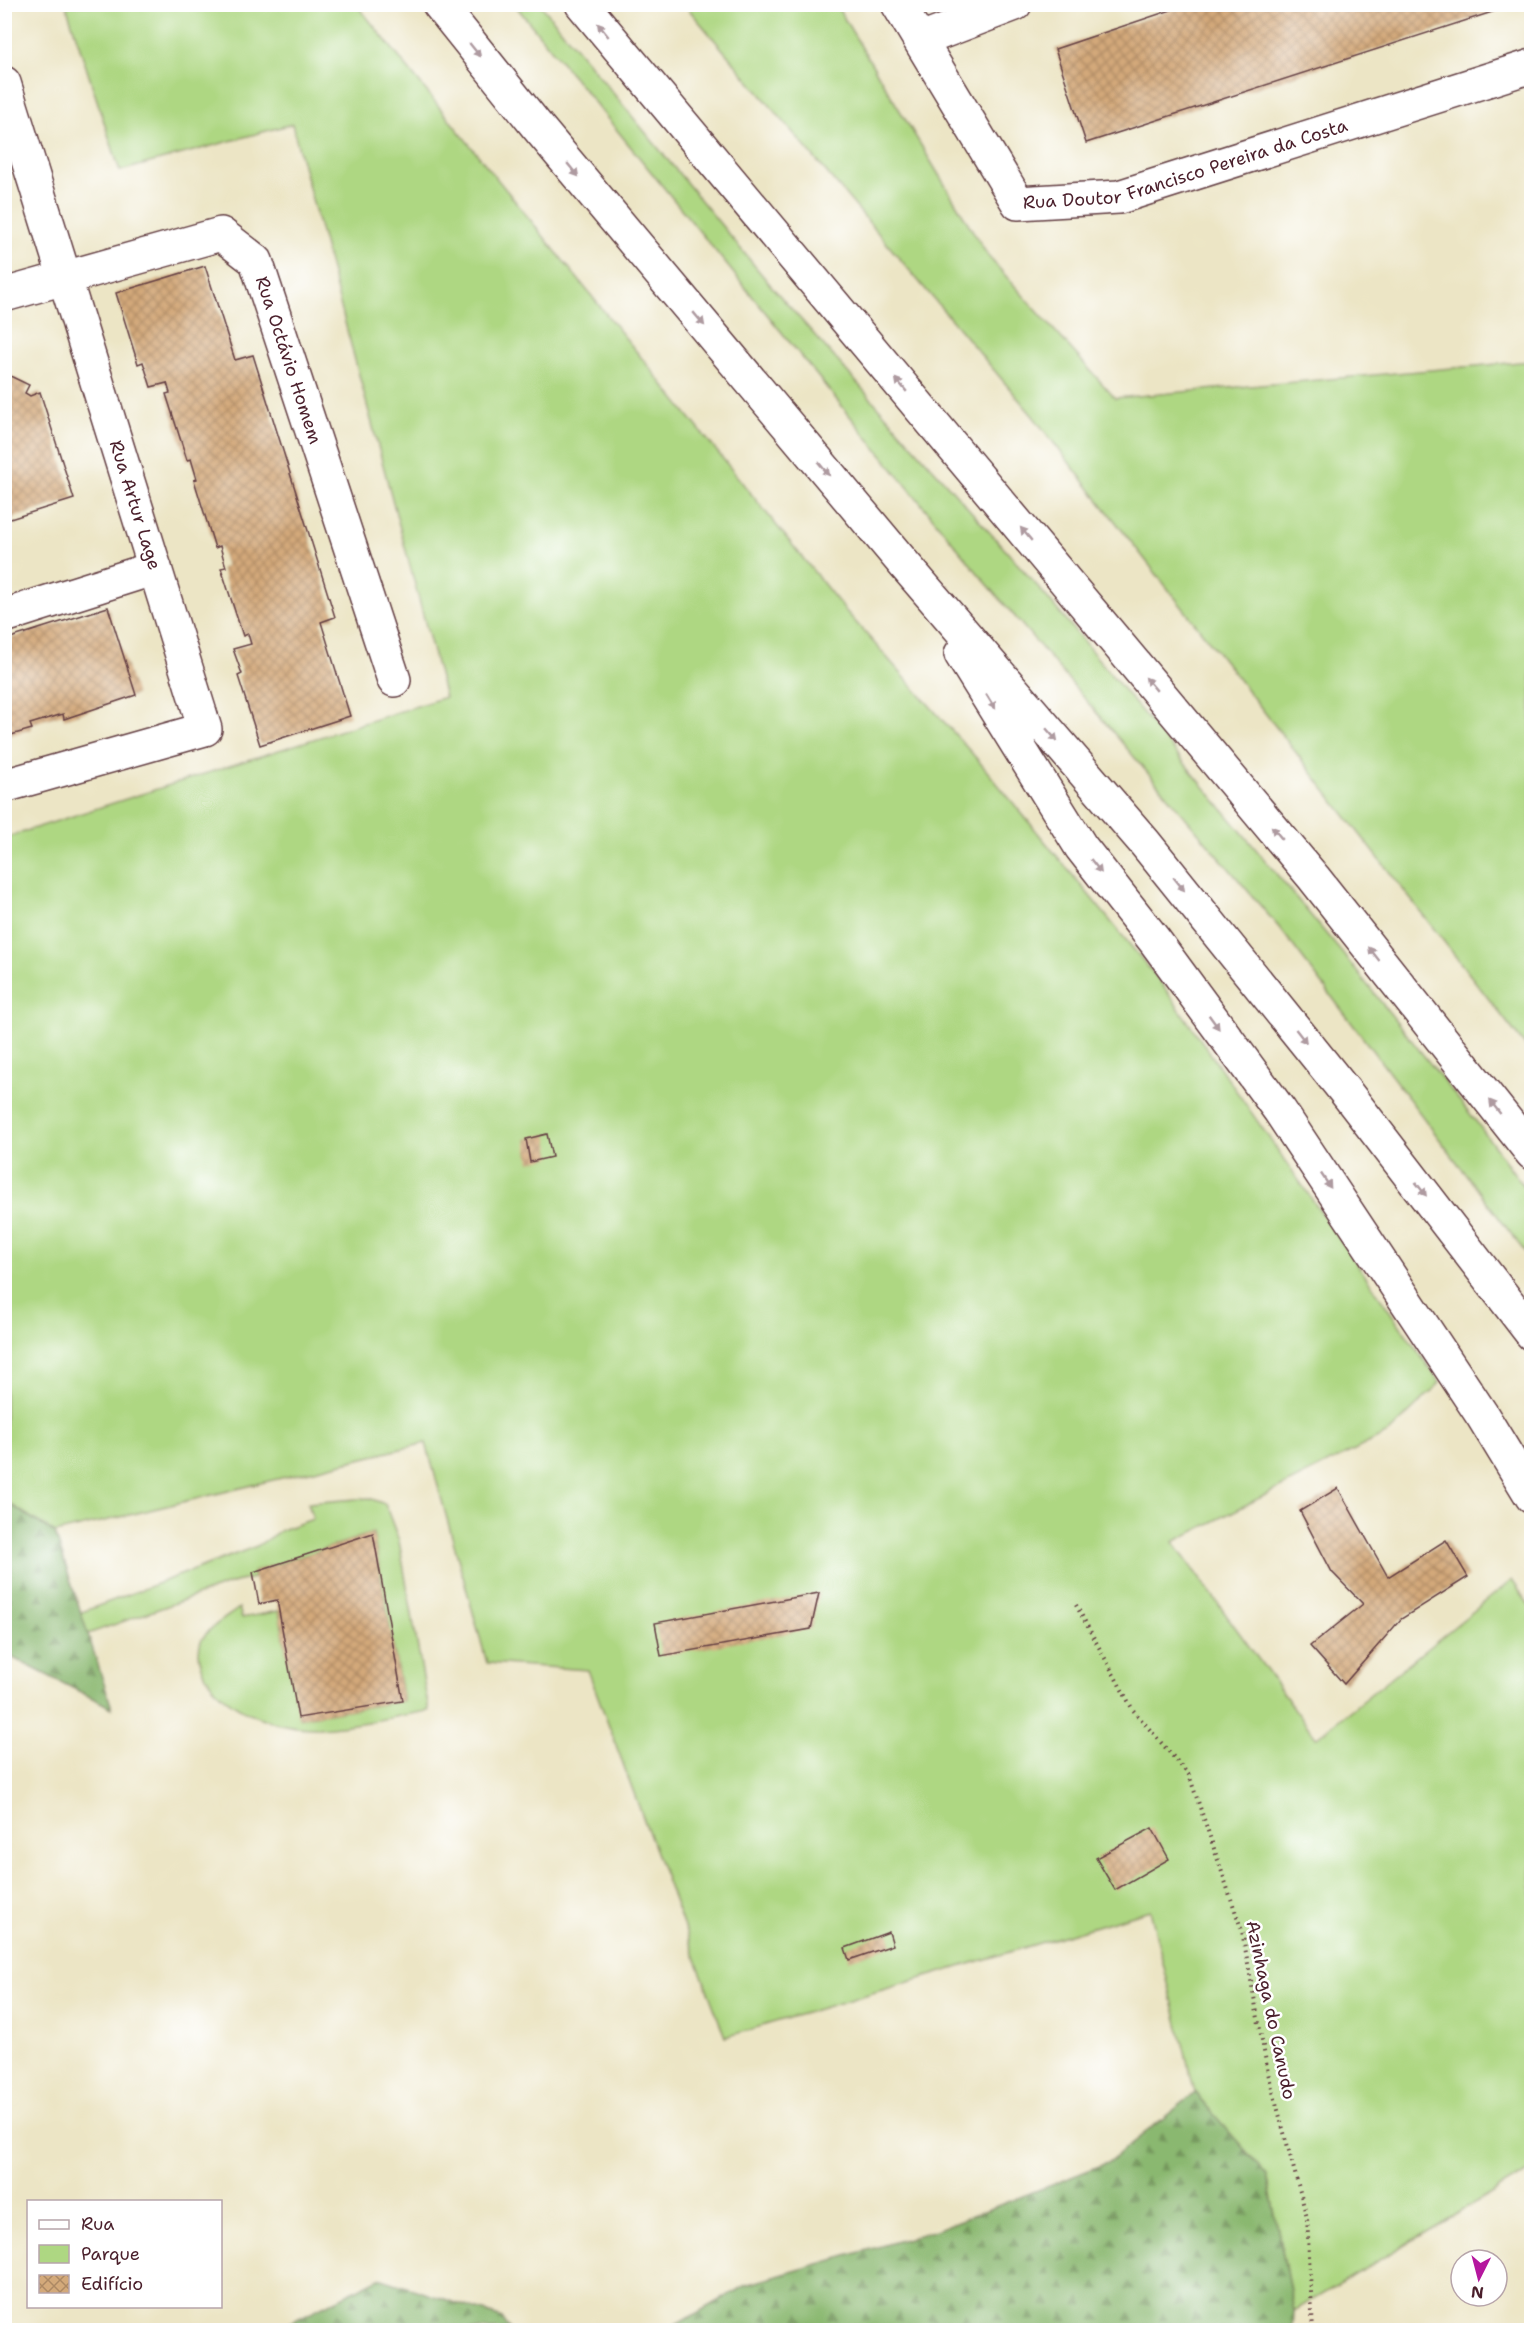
<svg xmlns="http://www.w3.org/2000/svg" width="1536" height="2335" viewBox="0 0 1536 2335" font-family="'Shantell Sans',sans-serif">
	<defs>
		<pattern id="forest-firs" width="22" height="20" patternUnits="userSpaceOnUse" patternTransform="scale(1.5)"><rect width="22" height="20" fill="#8ab870"/><path d="M5 1l3.5 6h-7zM16 11l3.5 6h-7z" fill="#73955c"/></pattern>
		<pattern id="building-cross-hatch" width="8" height="8" patternUnits="userSpaceOnUse" patternTransform="scale(1.5)"><rect width="8" height="8" fill="#d3a97a"/><path d="M0 0l8 8M0 8l8-8" fill="none" stroke="#ad8964"/></pattern>
	</defs>
	<rect width="100%" height="100%" fill="#fff"/>
	<filter id="ink" filterUnits="userSpaceOnUse"><feTurbulence type="fractalNoise" baseFrequency=".0167" numOctaves="2"/><feDisplacementMap in="SourceGraphic" scale="12" xChannelSelector="R" yChannelSelector="G"/><feConvolveMatrix kernelMatrix="1 2 1 2 8 2 1 2 1" color-interpolation-filters="sRGB"/></filter>
	<filter id="wash" filterUnits="userSpaceOnUse"><feTurbulence type="fractalNoise" baseFrequency=".008" numOctaves="4" result="noise"/><feDisplacementMap in="SourceGraphic" scale="24" xChannelSelector="R" yChannelSelector="G"/><feGaussianBlur stdDeviation="1.35" result="paint"/><feColorMatrix in="noise" values="0 0 0 0 0 0 0 0 0 0 0 0 0 0 0 0 0 1.4 0 .05"/><feComposite in="paint" operator="in"/></filter>
	<g filter="url(#wash)">
		<rect width="100%" height="100%" fill="#ece5c5"/>
		<path fill="#aed782" stroke="#7c7b56" stroke-width="1.5" d="M66,5H357L844,609L977,759L1159,980L1440,1383L1390,1432L1173,1542L1316,1738L1512,1580L1531,1608V2170L1294,2311L1267,2175L1195,2093L1150,1910L725,2037L588,1670L487,1663L426,1443L55,1533L5,1501L4,838L445,697L292,124L120,171Z
			M515,5H541L772,287L1040,589L1342,953L1475,1120L1531,1196V1260L1282,931L977,572Z
			M685,5H836L988,256L1115,398L1531,361V1053L1032,415Z
			M369,1498L385,1504L399,1541L429,1711C393,1716 352,1727 316,1728C274,1728 218,1709 202,1667C199,1659 198,1649 201,1641C207,1628 228,1617 239,1608L242,1618L279,1611L299,1718L403,1701L373,1533L253,1572L254,1578L235,1582L85,1635L66,1618L257,1546L281,1530L313,1519L308,1503Z"/>
		<path fill="url(#forest-firs)" stroke="#6a6c4e" stroke-width="1.5" d="M5,1501L55,1533L112,1708L5,1654Z
			M1195,2093L1267,2175L1294,2311L1293,2330H667L746,2285L933,2231L1107,2163Z
			M379,2278L502,2318L510,2330H275Z"/>
		<g id="blocks">
			<path fill="url(#building-cross-hatch)" d="M1189,4H1514V5L1086,143L1055,49Z
				M205,266L235,360L253,355L335,617L321,622L350,716L260,745L238,676L242,674L233,649L251,644L248,634L243,636L221,568L226,567L223,557L220,546L215,548L194,480L197,479L191,459L187,460L166,394L170,393L167,383L151,387L143,362L138,364L116,293Z
				M4,373L29,385L25,393L30,396L40,392L74,499L4,521Z
				M108,607L136,695L64,719L63,714L30,724L32,729L4,737V640Z
				M547,1134L552,1157L530,1162L526,1139Z
				M1338,1488L1388,1577L1446,1540L1468,1577L1401,1619L1344,1684L1310,1646L1363,1604L1332,1572L1300,1511Z
				M373,1533L403,1701L298,1718L277,1600L259,1604L253,1572Z
				M819,1593L811,1629L661,1656L655,1623Z
				M1152,1828L1169,1859L1115,1890L1096,1858Z
				M889,1932L893,1945L849,1960L845,1948Z"/>
		</g>
	</g>
	<g filter="url(#ink)">
		<use href="#blocks" fill-opacity="0" stroke="#623d42" stroke-width="1.5"/>
		<g fill="none" stroke-linecap="round" stroke-linejoin="round">
			<g stroke="#623d42" stroke-width="36">
				<g id="minor">
					<path id="s1" d="M898,4L1018,203L1119,197L1532,66"/>
					<path d="M921,40L1015,4"/>
					<path id="s2" d="M4,83L205,729L4,786"/>
					<path id="s3" d="M4,295L221,234L256,261L394,680"/>
					<path d="M4,616L155,568"/>
				</g>
			</g>
			<g stroke="#623d42" stroke-width="36">
				<path id="motorway" d="M439,4L536,125L904,564L1145,843L1348,1095L1532,1334
					M582,4L1314,878L1532,1153
					M961,654L1081,847L1155,941L1280,1111L1482,1415L1532,1497"/>
			</g>
			<path stroke="#623d42" stroke-width="4" stroke-dasharray="1.5 4.5" stroke-linecap="butt" d="M1076,1605L1133,1710L1189,1775L1242,1931L1268,2073L1307,2218L1313,2330"/>
			<use href="#minor" stroke="#fff" stroke-width="33"/>
			<use href="#motorway" stroke="#fff" stroke-width="33"/>
		</g>
		<defs><path id="oneway-solid" d="M-6-.8H1V-3.2L6.5 0L1 3.2V.8H-6Z" transform="scale(1.5)"/></defs>
		<g fill="#ae9aa0">
			<use href="#oneway-solid" transform="translate(603 30) rotate(-129)"/>
			<use href="#oneway-solid" transform="translate(475 50) rotate(51)"/>
			<use href="#oneway-solid" transform="translate(573 170) rotate(50)"/>
			<use href="#oneway-solid" transform="translate(699 319) rotate(50)"/>
			<use href="#oneway-solid" transform="translate(901 385) rotate(-130)"/>
			<use href="#oneway-solid" transform="translate(824 469) rotate(50)"/>
			<use href="#oneway-solid" transform="translate(1026 534) rotate(-130)"/>
			<use href="#oneway-solid" transform="translate(1151 684) rotate(-130)"/>
			<use href="#oneway-solid" transform="translate(991 702) rotate(58)"/>
			<use href="#oneway-solid" transform="translate(1052 735) rotate(49)"/>
			<use href="#oneway-solid" transform="translate(1277 833) rotate(-130)"/>
			<use href="#oneway-solid" transform="translate(1096 866) rotate(52)"/>
			<use href="#oneway-solid" transform="translate(1179 884) rotate(51)"/>
			<use href="#oneway-solid" transform="translate(1374 954) rotate(-128)"/>
			<use href="#oneway-solid" transform="translate(1214 1022) rotate(54)"/>
			<use href="#oneway-solid" transform="translate(1301 1036) rotate(52)"/>
			<use href="#oneway-solid" transform="translate(1495 1107) rotate(-128)"/>
			<use href="#oneway-solid" transform="translate(1326 1181) rotate(56)"/>
			<use href="#oneway-solid" transform="translate(1421 1189) rotate(52)"/>
		</g>
	</g>
	<g text-anchor="middle" dominant-baseline="central" stroke-width="5" stroke-linejoin="round" paint-order="stroke">
		<g font-size="18" fill="#4a1f2b" stroke="#fff">
			<text stroke="none"><textPath href="#s1" startOffset="405">Rua Doutor Francisco Pereira da Costa</textPath></text>
			<text stroke="none"><textPath href="#s3" startOffset="374">Rua Octávio Homem</textPath></text>
			<text stroke="none"><textPath href="#s2" startOffset="442">Rua Artur Lage</textPath></text>
			<text transform="translate(1271 2010) rotate(78)">Azinhaga do Canudo</text>
		</g>
	</g>
	<rect width="1536" height="2335" fill="none" stroke="#fff" stroke-width="24"/>
	<rect x="27" y="2200" width="195" height="108" fill="#ffffff" stroke="#b7a5aa" stroke-width="1.5"/>
	<rect x="39" y="2220" width="30" height="9" fill="#ffffff" stroke="#b7a5aa" stroke-width="1.5"/>
	<text x="81" y="2230" font-size="18" fill="#4a1f2b">Rua</text>
	<rect x="39" y="2245" width="30" height="18" fill="#aed782" stroke="#b7a5aa" stroke-width="1.5"/>
	<text x="81" y="2260" font-size="18" fill="#4a1f2b">Parque</text>
	<rect x="39" y="2275" width="30" height="18" fill="url(#building-cross-hatch)" stroke="#b7a5aa" stroke-width="1.5"/>
	<text x="81" y="2290" font-size="18" fill="#4a1f2b">Edifício</text>
	<g transform="translate(1479 2278) rotate(186)"><circle r="28" fill="#ffffff" stroke="#b7a5aa" stroke-width="1.5"/>
	<path d="M0-4.5L10 22L0 15L-10 22Z" fill="#b5179e"/>
	<text y="-9" font-size="16" font-weight="bold" text-anchor="middle" fill="#4a1f2b">N</text>
	</g>
</svg>
